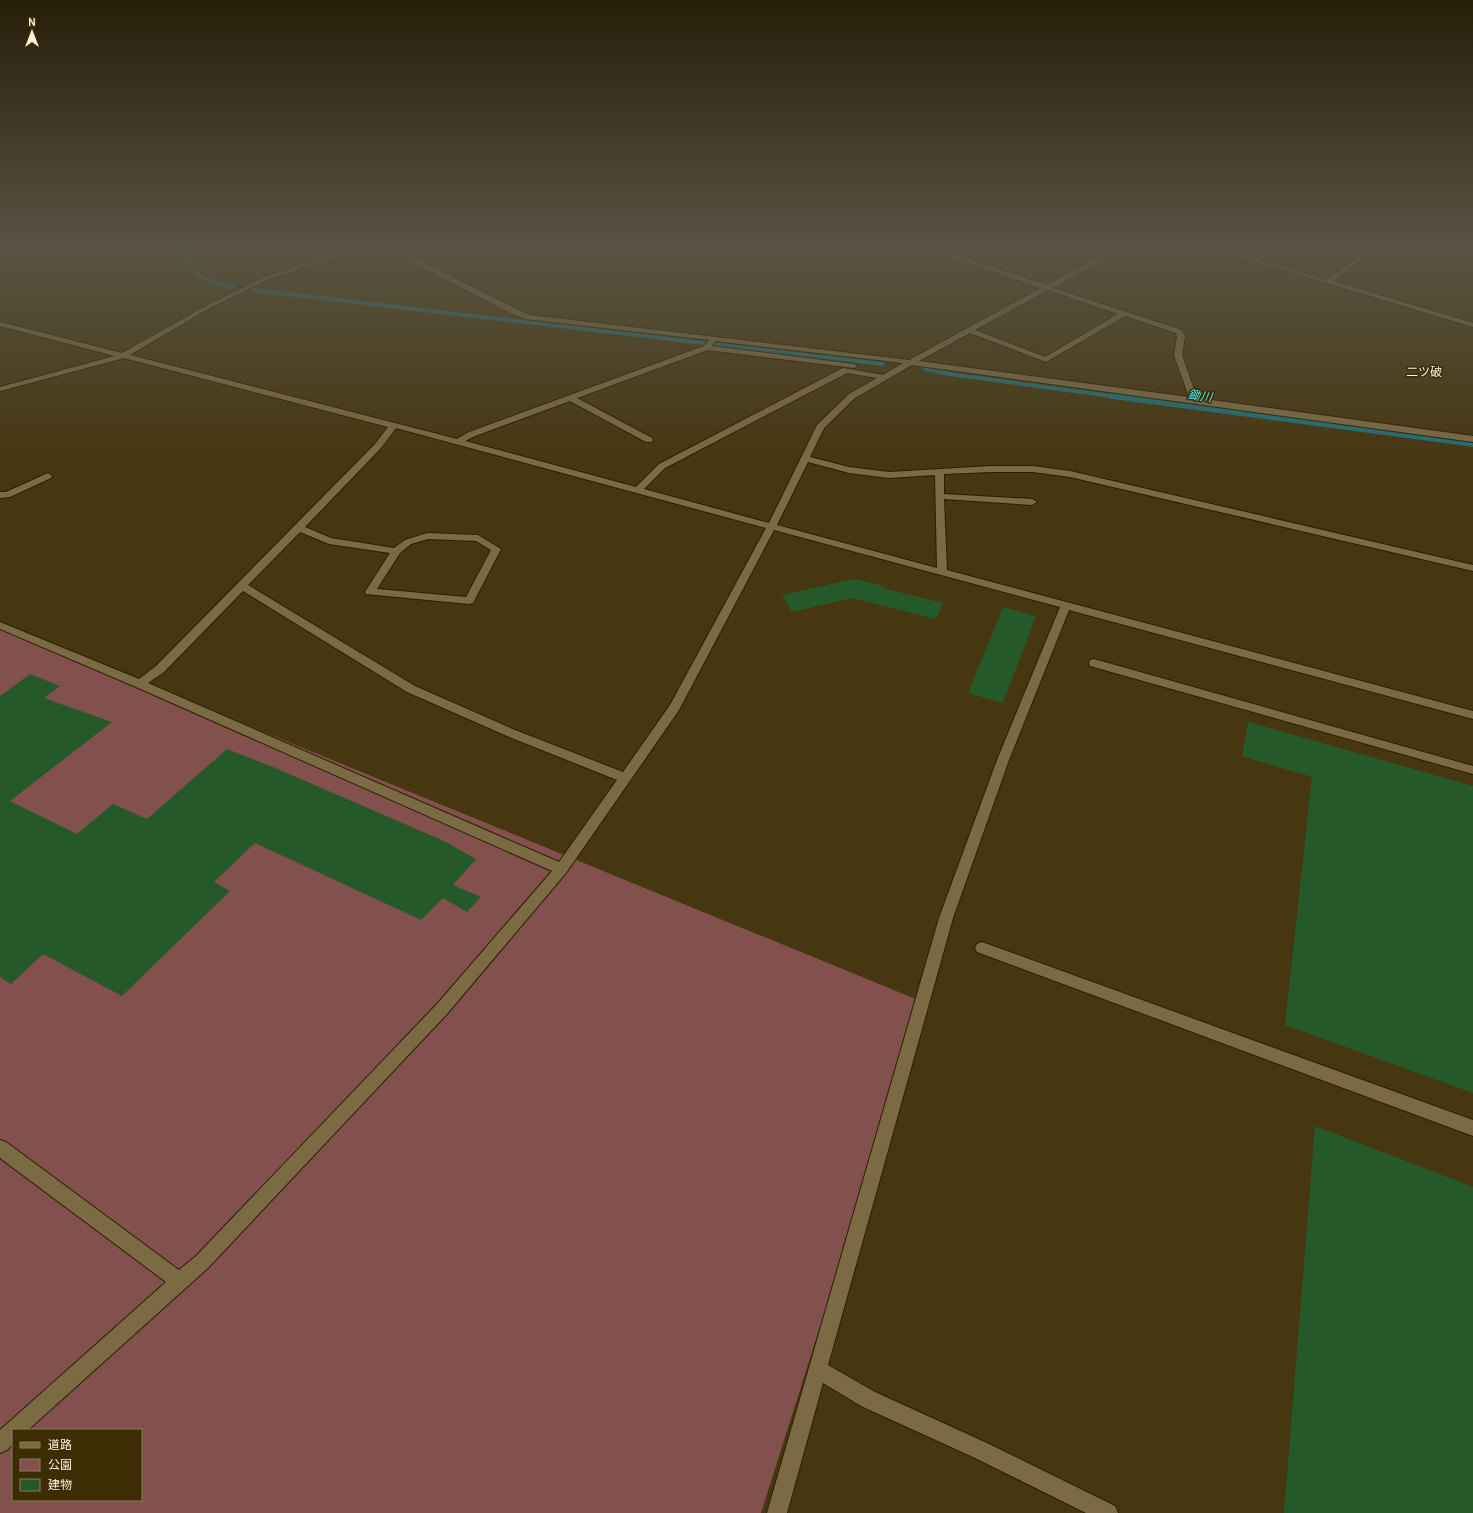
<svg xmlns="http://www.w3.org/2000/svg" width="1473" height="1513" viewBox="0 0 1473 1513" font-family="Karla,'Noto Sans JP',sans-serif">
	<rect width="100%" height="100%" fill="#473711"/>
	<path fill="#83514d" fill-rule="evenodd" d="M0,624L923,1002L761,1513H0ZM13,1430H141V1500H13Z"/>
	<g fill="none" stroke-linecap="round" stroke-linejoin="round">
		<path stroke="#216f78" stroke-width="4" d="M172,245L201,276L218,284L234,287
			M253,290L883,364
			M925,369L950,374L1119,397"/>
		<path stroke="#216f78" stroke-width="5.5" d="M1111,396L1473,444"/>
	</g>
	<path fill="#26592a" d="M854,579L884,586L882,588L943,603L936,619L852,598L792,612L782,595Z
		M1003,607L1036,616L1003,703L968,693Z
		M30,674L60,686L44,698L112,722L10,801L77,834L113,804L147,819L227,749L273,767L444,841L476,859L453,885L481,897L467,912L443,898L421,920L255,843L214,882L230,891L122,996L43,954L11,984L0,977V696Z
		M1248,722L1473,786V1093L1285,1025L1312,777L1242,756Z
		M1315,1126L1473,1187V1513H1284Z"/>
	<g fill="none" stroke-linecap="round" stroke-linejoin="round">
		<g stroke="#2b1f03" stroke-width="2">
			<path id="minor" d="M361,245H371L266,280L208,309L130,355L457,439L469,432L704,346L709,340L525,319L512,314L380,245H388L529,315L909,360L1041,288L916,245H926L1047,285L1121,245H1129L1053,288L1182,330L1185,337L1182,355L1197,398L1473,436V442L912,365L855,398L824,428L810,457L849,467L889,472L991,466H1033L1070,471L1473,565V571L1070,477L1033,472H991L944,474V494L1032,499L1037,502L1032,505L944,499L947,570L1473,711V719L1069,610L1009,760L953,918L828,1365L875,1392L987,1443L1115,1506L1118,1513H1086L973,1457L861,1406L823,1383L787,1513H767L939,918L997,760L1060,607L774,530L679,710L566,873L447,1014L208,1268L28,1430H13V1444L7,1450L0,1453V1430L166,1282L0,1158V1140L6,1142L179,1270L196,1256L437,1004L552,871L136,687L0,629V622L139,679L156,666L375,444L388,427L124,358L0,391V387L115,356L0,326V322L122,353L204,307L262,278ZM1048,290L1118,314L1045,357L975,330ZM1125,316L1176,333L1177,337L1174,355L1189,397L919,361L970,333L1046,362ZM715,341L903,363L883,375L843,368L659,464L636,487L465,441L475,436L570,401L646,442H652L653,440L652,438L577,398L708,350L854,368L858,366L854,364L712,346ZM847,373L877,378L849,394L817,425L769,523L644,489L665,468ZM396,428L766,528L670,705L623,772L515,730L415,686L248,585L300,532L329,544L390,553L365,592L366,594L469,604L473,603L501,549L478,535L427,533L405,540L394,548L331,538L305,527L381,448ZM808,462L849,473L889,478L935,475L937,568L777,525ZM428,539L476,541L491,550L466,597L377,589L400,553L411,544ZM243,591L407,692L507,736L617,780L559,862L148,683L164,672Z
				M1200,245H1210L1327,280L1374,245H1381L1333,281L1473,323V327Z
				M1460,245L1473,246V250L1461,246Z
				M48,473L52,476L51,478L10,497L0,498V492H6Z
				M1094,659L1473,766V774L1090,666L1089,663L1090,660Z
				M982,942L1473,1120V1136L977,952L975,948L977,944Z"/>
		</g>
		<use href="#minor" fill="#7c6a44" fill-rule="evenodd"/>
	</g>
	<linearGradient id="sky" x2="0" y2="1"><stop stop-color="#271e09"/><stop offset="0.54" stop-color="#585343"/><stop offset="1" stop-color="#585343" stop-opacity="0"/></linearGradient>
	<rect width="1473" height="457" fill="url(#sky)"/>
	<g text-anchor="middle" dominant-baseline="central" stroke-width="3" stroke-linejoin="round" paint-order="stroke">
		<g font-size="12" fill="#fbf1dc" stroke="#3d2d05">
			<text x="1424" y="372">二ツ破</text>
		</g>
		<g font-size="12" font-style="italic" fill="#53e4f4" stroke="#3d2d05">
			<text transform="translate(1200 396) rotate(8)">鋤川</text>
		</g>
	</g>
	<rect x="12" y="1429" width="130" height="72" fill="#3d2d05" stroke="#897b5b"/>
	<rect x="20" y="1442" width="20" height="6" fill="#7c6a44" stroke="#897b5b"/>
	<text x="48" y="1449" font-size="12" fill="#fbf1dc">道路</text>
	<rect x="20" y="1459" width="20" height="12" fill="#83514d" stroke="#897b5b"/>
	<text x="48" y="1469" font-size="12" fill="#fbf1dc">公園</text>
	<rect x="20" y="1479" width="20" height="12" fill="#26592a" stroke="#897b5b"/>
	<text x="48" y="1489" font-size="12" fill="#fbf1dc">建物</text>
	<g transform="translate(32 32)" stroke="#3d2d05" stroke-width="3" paint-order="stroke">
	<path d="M0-3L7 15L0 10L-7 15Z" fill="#fbf1dc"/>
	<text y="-6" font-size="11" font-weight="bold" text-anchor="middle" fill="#fbf1dc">N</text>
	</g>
</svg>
